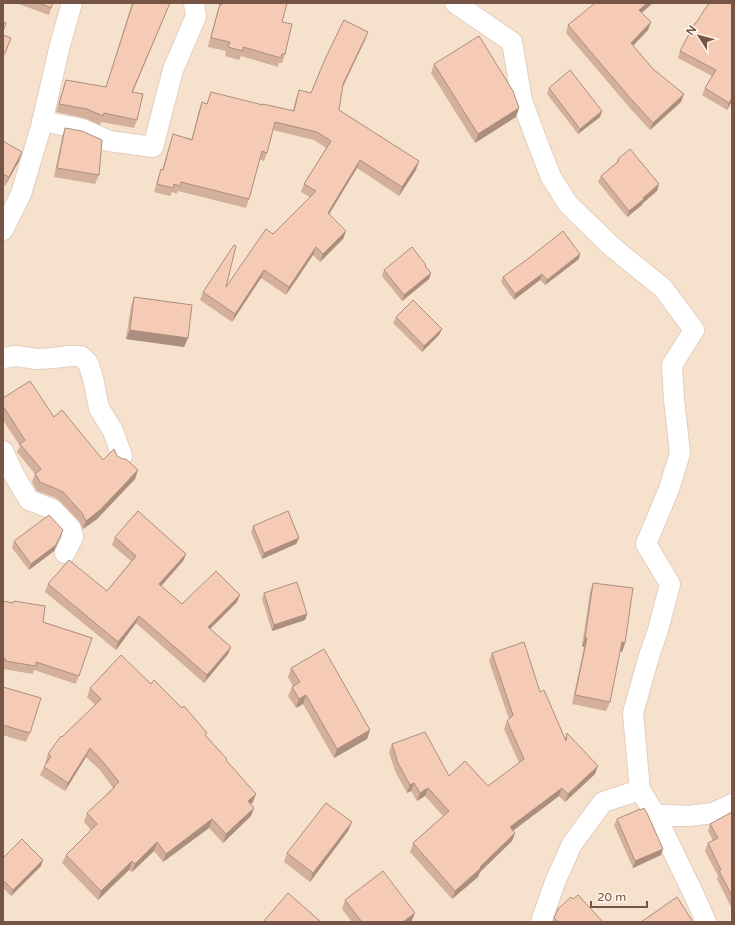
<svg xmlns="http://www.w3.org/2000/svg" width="735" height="925" viewBox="0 0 735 925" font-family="'Varela Round',sans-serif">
	<rect width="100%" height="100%" fill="#fef0df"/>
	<path fill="#f6e1cd" d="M3,3H732V922H3Z"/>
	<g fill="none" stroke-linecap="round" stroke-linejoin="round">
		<g stroke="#e4cdbe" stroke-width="22">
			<path id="minor" d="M455,3L512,42L522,101L540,149L551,177L568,204L611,246L638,268L663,288L694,330L672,365L674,399L680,453L669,489L646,544L670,584L658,630L649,656L633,713L640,790L655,814L695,897L706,922
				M42,121L82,129L109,141L153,147L173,70L196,16L194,3
				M3,230L21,194L41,127L60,45L72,3
				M3,358L16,356L37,359L53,358L70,356H81L88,363L93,378L99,408L113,431L122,456
				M3,451L13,473L29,500L52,509L71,529L73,537L65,553
				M655,814L688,816L713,813L732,804
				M541,922L555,882L572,844L603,802L640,790"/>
		</g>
		<use href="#minor" stroke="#fff" stroke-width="20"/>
	</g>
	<path fill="#d3af9c" d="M16,3H53L49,15Z
		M132,3H170L133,92L137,120L134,128L101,122L100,125L84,118L56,112L63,88L66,80L106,87Z
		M222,3H287L282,22L285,54L282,63H279L278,67L241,56L239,60L225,56L226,51L208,47V46L217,13L220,4L221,5Z
		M732,3V101L727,110L702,95L705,88L712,76L678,58L680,51L696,23Z
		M642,13L648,30L633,46L681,102L650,130L629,107L566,33L568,25Z
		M3,35L11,38L3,59Z
		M365,40L343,87L339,110L416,170L399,196L357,168L329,214L346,231L343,239L320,262L313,255L286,295L261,278L232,322L200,300L203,292L226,287L273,234L310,197L301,192L304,184L326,148L314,140L273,130L267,153L264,161L259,159L249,199L246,208L178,191L177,194L172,192L170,196L154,192L158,178L161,169L162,170L173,134L192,139L199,110L202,102L207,104L211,92L263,105L293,111L296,98L299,90L311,93Z
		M434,64L519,108L516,117L475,143L431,73Z
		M549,88L602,111L600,117L578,134L547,94Z
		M65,128L99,175L95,184L54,177L62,137Z
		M3,141L19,161L5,186L3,184Z
		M618,159L659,184L657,191L643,203L642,205L627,217L598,182L601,176L616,163Z
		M579,259L545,285L540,280L514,300L501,282L503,277Z
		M426,267L431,273L429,279L402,301L382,276L384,270Z
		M134,297L188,338L184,347L126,339L131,306Z
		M396,317L442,329L439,335L422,352L393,323Z
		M3,398L54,417L103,460L117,456L138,470L135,479L97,519L83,529L79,521L60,501L56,498L37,491L32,482L35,474L17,452L20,446L3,420Z
		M253,526L299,538L296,544L262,559L251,532Z
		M63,530L54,551L29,570L12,548L14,541Z
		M115,537L186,554L183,561L161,586L182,604L237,602L210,629L231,647L228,654L204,683L136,623L116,650L45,592L48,584L107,591L131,561L112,545Z
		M593,583L625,643L622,652L620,651L610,702L606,711L572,704L584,647L582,646L590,592Z
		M264,593L307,614L305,620L272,631L262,599Z
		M3,601L13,603L14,601L43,622L92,638L76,684L34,670L33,674L3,669Z
		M492,653L540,692L565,739L567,733L595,774L565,802L559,796L513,831L515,833L512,841L480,872L478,877L452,899L410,852L413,843L443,816L425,796L417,801L411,791L407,793L395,771L389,752L392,744L449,776L488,786L519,763L504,729L507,721L509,719L489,661Z
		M291,668L370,730L367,739L334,758L303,704L296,708L288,696L292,687L293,686L288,677Z
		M3,687L30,733L26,742L3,735Z
		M90,688L206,736L227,761L253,802L251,804V816L223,843L209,828L163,862L154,851L132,872L129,870L98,900L62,863L66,855L91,830L84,822L87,813L113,788L100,770L86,757L65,791L40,775L46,763H45L48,754L95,705L87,697Z
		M732,812V909L717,879L718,876L705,851L708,843L713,841L708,831L710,824Z
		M617,819L663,849L661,855L633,868L614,825Z
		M352,822L348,831L310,882L284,862L287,853Z
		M3,858L41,866L11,896L3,888Z
		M573,899L603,922H553L558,909Z
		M345,900L415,913L411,922H352L342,909Z"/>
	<path fill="#ac8e7f" d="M647,3H653L636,18L639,10Z
		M651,22L648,30L628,51L631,43Z
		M368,32L365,40L340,92L343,84Z
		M684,94L681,102L650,130L653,123Z
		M732,98V101L727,110L729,103Z
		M519,108L516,117L475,143L478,134Z
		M602,111L600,117L578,134L580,129Z
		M22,152L19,161L5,186L9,177Z
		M360,160L357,168L325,221L328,213Z
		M419,161L416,170L399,196L402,187Z
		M659,184L657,191L643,203L642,205L627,217L629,211Z
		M346,231L343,239L320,262L323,254Z
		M316,247L313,255L286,295L289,287Z
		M580,254L579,259L545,285L547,280Z
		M264,270L261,278L232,322L235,314Z
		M431,273L429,279L402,301L404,295Z
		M542,274L540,280L514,300L515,294Z
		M442,329L439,335L422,352L424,346Z
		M130,330L188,338L184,347L126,339Z
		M138,470L135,479L97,519L83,529L86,521Z
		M63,530L54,551L29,570L31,564Z
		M299,538L296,544L262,559L264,553Z
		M186,554L183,561L156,592L159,584Z
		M240,595L237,602L205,634L208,627Z
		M307,614L305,620L272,631L274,625Z
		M139,616L136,623L116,650L118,642Z
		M585,638H587L584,647L582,646Z
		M622,642L625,643L622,652L619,651Z
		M231,647L228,654L204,683L207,675Z
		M306,695L303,704L296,708L299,699Z
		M370,730L367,739L334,758L337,749Z
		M90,748L86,757L65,791L68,783Z
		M598,766L595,774L565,802L568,794Z
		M414,783L411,791L407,793L410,785Z
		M428,788L425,796L417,801L420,793Z
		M562,788L559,796L507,835L510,827Z
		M256,794L253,802L245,810L248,801Z
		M254,808L251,816L223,843L226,834Z
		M212,819L209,828L163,862L166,854Z
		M352,822L348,831L310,882L313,873Z
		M515,833L512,841L480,872L478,877L452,899L455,891L480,867Z
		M157,842L154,851L132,872L135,864Z
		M663,849L661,855L633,868L635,861Z
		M43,860L41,866L11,896L13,890Z
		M132,861L129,870L98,900L101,891Z
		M415,913L411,922H403Z"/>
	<path fill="#f5cbb5" stroke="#ac8e7f" d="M40,3H53L51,8Z
		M133,3H170L132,92L143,94L137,120L104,113L103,116L87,109L59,104L66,80L106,87Z
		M222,3H287L282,22L292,24L285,54H282L281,58L243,47V51L228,47L230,42L212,38L211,37L220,4L222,5Z
		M595,3H647L639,10L651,22L631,43L653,69L684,94L653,123L631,99L568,25Z
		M709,3H732V98L729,103L705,88L716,70L680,51L695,23H696Z
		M344,20L368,32L343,84L339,110L419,161L402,187L360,160L328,213L346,231L323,254L316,247L289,287L264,270L235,314L203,292L234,245L236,246L226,287L266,229L273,234L316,191L304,184L331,141L317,132L275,122L267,153L262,151L249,199L181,182L180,186L174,184L173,188L157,184L161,169L163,170L173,134L192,140L202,102L207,104L211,92L263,105V104L294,111L299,90L311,93L325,59Z
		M3,22L6,23L3,31Z
		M3,35L11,38L5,53L3,52Z
		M479,36L513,91L519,108L478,134L434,64Z
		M570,70L602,111L580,129L549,88Z
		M65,128L82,131L102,140L99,175L57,168Z
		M3,141L22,152L9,177L3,174Z
		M630,149L659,184L643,198L644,199L629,211L601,176L619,161L618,159Z
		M563,231L580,254L547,280L542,274L515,294L503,277L529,258Z
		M412,247L426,265L425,266L431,273L404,295L384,270Z
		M134,297L192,305L188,338L130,330Z
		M413,300L442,329L424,346L396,317Z
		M30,381L54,417L62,410L103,460L114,449L117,456L123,459H126L138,470L100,510L86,521L82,513L63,492L59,490L40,482L35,474L41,469L20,444L25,440L3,406V398Z
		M138,511L186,554L159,584L182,604L216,571L240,595L208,627L231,647L207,675L139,616L118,642L48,584L69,560L107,591L136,556L115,537Z
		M288,511L299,538L264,553L253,526Z
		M49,515L63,530L56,545L31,564L14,541Z
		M297,582L307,614L274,625L264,593Z
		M593,583L633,588L625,643L622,642L610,702L575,695L587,638H585Z
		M3,601L13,603L14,601L45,606L43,622L92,638L79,676L36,662V666L5,661L6,659H3Z
		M524,642L540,692L544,690L566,741L567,733L598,766L568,794L562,788L510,827L515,833L480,867L481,868L455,891L413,843L449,811L428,788L420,793L414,783L410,785L398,763L392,744L425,732L449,776L465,761L488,786L524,759L507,721L514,714L513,715L492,653Z
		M324,649L370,730L337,749L306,695L299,699L292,687L300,682L291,668Z
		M121,655L151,684L154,680L182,708L184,706L207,733L205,735L227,759L226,760L256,794L248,801L254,808L226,834L212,819L166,854L157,842L135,864L132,861L101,891L66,855L97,824L87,813L115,787L114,786L119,782L103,762L90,748L68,783L44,767L51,756L48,754L61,736L62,737L101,699L90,688Z
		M3,687L41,698L30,733L3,725Z
		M326,803L352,822L313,873L287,853Z
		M644,808L647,813L663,849L635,861L617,819L640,809V810Z
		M732,812V896L719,871L721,870L708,843L718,838L710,824Z
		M22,839L43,860L13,890L3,880V858Z
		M383,871L415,913L403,922H362L345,900Z
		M288,893L321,922H263Z
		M578,895L603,922H558L554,918L558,909L571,897L573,899Z
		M677,897L693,922H641Z"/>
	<rect width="735" height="925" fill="none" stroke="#765446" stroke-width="8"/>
	<g transform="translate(699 36) rotate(306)" stroke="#fff4e7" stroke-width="3" paint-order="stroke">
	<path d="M0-3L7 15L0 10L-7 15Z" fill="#765446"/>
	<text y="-6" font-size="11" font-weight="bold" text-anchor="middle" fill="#765446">N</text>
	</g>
	<path d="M591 901v6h56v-6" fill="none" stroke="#765446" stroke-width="2"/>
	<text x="597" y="901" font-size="12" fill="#765446" stroke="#fff4e7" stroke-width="3" paint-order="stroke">20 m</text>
</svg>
